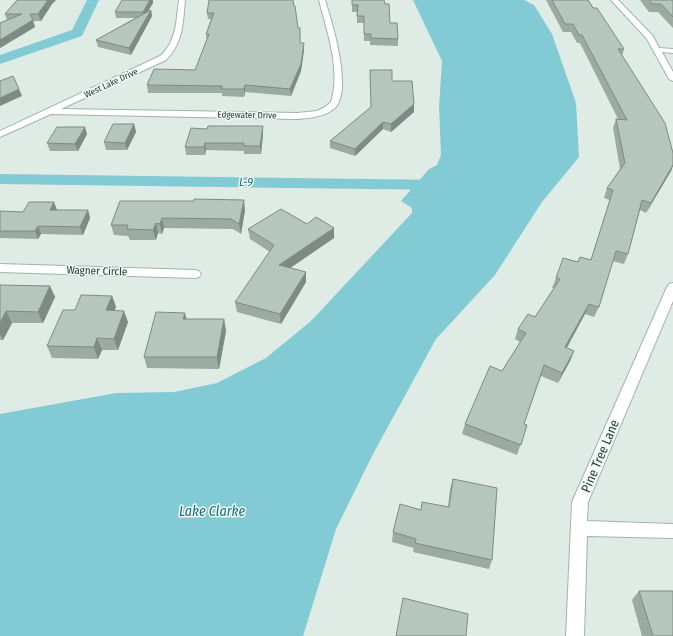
<svg xmlns="http://www.w3.org/2000/svg" width="673" height="636" viewBox="0 0 673 636" font-family="'Fira Sans Condensed',sans-serif">
	<rect width="100%" height="100%" fill="#dfebe5"/>
	<path fill="#83cbd4" d="M413,0H524L534,5L552,34L576,103L579,157L542,202L495,275L436,339L373,454L336,529L303,636H0V414L116,393L174,392L217,383L266,358L311,321L412,213V208L401,201L429,169L437,165L441,155L439,107L442,61Z"/>
	<g fill="none" stroke-linecap="round" stroke-linejoin="round">
		<path fill="#83cbd4" fill-rule="evenodd" d="M87,0H99L82,36L0,64V55L72,30Z
			M0,174L445,180L451,181L454,185L451,189L445,190L0,184Z"/>
		<g stroke="#a2b3ac" stroke-width="2">
			<path id="minor" d="M179,0H185C183,23 183,43 166,60L61,109L297,113L317,111L325,107L331,102C341,69 327,32 319,0H325C332,22 353,89 335,108C325,117 309,118 297,119L51,114L0,137V131L160,56C177,41 176,21 179,0Z
				M611,0H618L653,36L659,48L673,49V53L662,52L673,72V81L669,79L647,39Z
				M0,264L195,270L199,271L201,274L199,277L195,278L0,272Z
				M673,283V301L588,502L587,521L673,524V538L587,536L584,636H566L572,502L667,287L669,284Z"/>
		</g>
		<use href="#minor" fill="#fff" fill-rule="evenodd"/>
	</g>
	<path fill="#9baaa3" d="M17,0H56L52,4L41,21H33L35,27L0,48V23L7,20L5,14Z
		M122,0H153V3L148,11L151,10L152,16L131,55L98,47L96,40L135,18H116L115,12Z
		M352,0L385,4L390,23L398,39V46L370,45V41H364V23H357V12H352Z
		M546,0H588L624,49L622,56L673,153V166L671,171L646,213L640,210L628,254L624,264L612,261L599,307L594,317L585,314L567,348L574,351L570,361L558,383L541,376L524,424L527,425L517,455L462,434L465,424L502,371L520,342L515,339L518,329L535,317L554,288H552L556,278L578,262L591,260L610,200L604,198L607,188L620,169L613,128L616,119H618L580,43H577L571,32H563Z
		M640,0H673V28L658,12H649Z
		M294,6L300,43H304V50L301,71L291,96L245,92L244,97L222,96V93H148L147,85L195,70L207,41L206,34L211,19H208L207,13Z
		M370,70L392,81L414,112L391,132L383,129L355,156L330,148V141L371,107Z
		M134,124L136,132L127,150H106L104,142Z
		M263,126V134L261,154H244V151L206,150L205,155H186L185,147L207,129Z
		M87,134L78,151H50L47,143Z
		M120,201L245,210L241,234L233,229L164,228L162,234L158,233L156,240H130L128,236L114,235L111,225Z
		M57,210H88L90,218L83,235L41,234L38,239L0,238V211L23,212Z
		M307,224L334,228V238L290,268L306,272V282L281,324L237,312L235,302L270,252L250,239L248,229Z
		M0,285L50,286L55,297L43,323H12L3,340H0Z
		M112,296L116,307L114,310L128,322L118,350H102L98,359L52,358L47,346L75,310Z
		M186,319H224L226,331L219,369L147,368L144,357Z
		M453,479L492,560L489,569L413,552L414,548L392,542L393,532L420,510L448,507L450,489Z
		M639,591L673,636H642L632,600Z"/>
	<path fill="#7e8b85" d="M48,0H56L52,4L41,21L38,14Z
		M150,0H153V3L144,18L143,12Z
		M151,10L152,16L131,55L129,48Z
		M33,20L35,27L0,48V40Z
		M304,43V50L301,71L291,96L290,89Z
		M245,85V92L244,97V89Z
		M19,89L22,96L0,106V98Z
		M414,104V112L391,132V124Z
		M383,122V129L355,156V149Z
		M134,124L136,132L127,150L125,143Z
		M263,126V134L261,154L260,146Z
		M85,127L87,134L78,151L75,144Z
		M205,143L206,150L205,155L204,147Z
		M673,165L671,171L646,213L651,203Z
		M244,200L245,210L241,234L239,224Z
		M54,202L57,210H50Z
		M88,210L90,218L83,235L80,227Z
		M162,218L164,228L162,234L160,224Z
		M156,223L158,233L156,240L153,230Z
		M38,226L41,234L38,239L35,231Z
		M334,228V238L280,275L279,265Z
		M306,272V282L281,324L280,314Z
		M50,286L55,297L43,323L38,312Z
		M112,296L116,307L110,322L106,310Z
		M589,304L585,314L561,357L565,347Z
		M6,311L12,323L3,340L0,334V323Z
		M124,311L128,322L118,350L114,339Z
		M185,313L188,324L183,319Z
		M224,319L226,331L219,369L217,357Z
		M97,338L102,350L98,359L94,347Z
		M574,351L570,361L558,383L562,373Z"/>
	<path fill="#b4c6be" stroke="#7e8b85" d="M17,0H48L38,14H30L33,20L0,40V23L22,14H5Z
		M122,0H150L143,12H115Z
		M209,0H293L294,6H295L298,28H300V43H304L301,64L290,89L245,85L244,89H221L222,86L147,85L154,69L195,70L209,34H206L214,13H207Z
		M352,0H384L385,4H389L390,23H397L398,39L371,38V34H364V16H357L358,5H352Z
		M552,0H588L593,8H597L624,49H618L665,123L673,153V165L651,203L642,200L628,254L616,251L599,307L589,304L565,347L574,351L562,373L544,365L524,424L527,425L521,445L465,424L490,366L502,371L526,333L518,329L528,314L535,317L560,279L556,278L563,258L578,262L580,257L591,260L613,190L607,188L625,163L616,119L627,120L582,35H579L573,24H565Z
		M649,0H673V17L661,4H652Z
		M151,10L129,48L96,40Z
		M370,70H392V81H412L414,104L391,124L383,122L355,149L330,141L371,107Z
		M13,76L19,89L0,98V81Z
		M113,124H134L125,143L104,142Z
		M208,126H263L260,146H244V143H205L204,147H185L191,128L207,129Z
		M57,127H85L75,144L47,143Z
		M194,199L244,200L239,224L231,219L162,218L160,224L156,223L153,230L127,229L128,225H111L120,201H194Z
		M29,202H54L50,210H88L80,227L38,226L35,231H0V211L23,212Z
		M281,209L307,224L316,217L334,228L279,265L306,272L280,314L235,302L274,245L248,229Z
		M0,285L50,286L38,312L6,311L0,323Z
		M81,295L112,296L106,310L124,311L114,339L97,338L94,347L47,346L63,310H75Z
		M156,312L185,313L183,319H224L217,357H144Z
		M453,479L497,488L492,560L415,543L416,539L393,532L400,504L421,510L422,502L449,507Z
		M639,591H673V636H653Z
		M403,598L468,614L466,636H396Z"/>
	<g text-anchor="middle" dominant-baseline="central" stroke-width="3" stroke-linejoin="round" paint-order="stroke">
		<g font-size="9" fill="#1f3c33" stroke="#eff8f3">
			<text transform="translate(111 83) rotate(-25)">West Lake Drive</text>
			<text transform="translate(247 115) rotate(1)">Edgewater Drive</text>
		</g>
		<g font-size="11" fill="#1f3c33" stroke="#eff8f3">
			<text transform="translate(97 271) rotate(2)">Wagner Circle</text>
		</g>
		<g font-size="12" font-style="italic" fill="#166f7b" stroke="#eff8f3">
			<text transform="translate(246 182) rotate(1)">L-9</text>
		</g>
		<g font-size="13" fill="#1f3c33" stroke="#eff8f3">
			<text transform="translate(600 456) rotate(-67)">Pine Tree Lane</text>
		</g>
		<g font-size="14" font-style="italic" fill="#166f7b" stroke="#eff8f3">
			<text x="212" y="511">Lake Clarke</text>
		</g>
	</g>
</svg>
